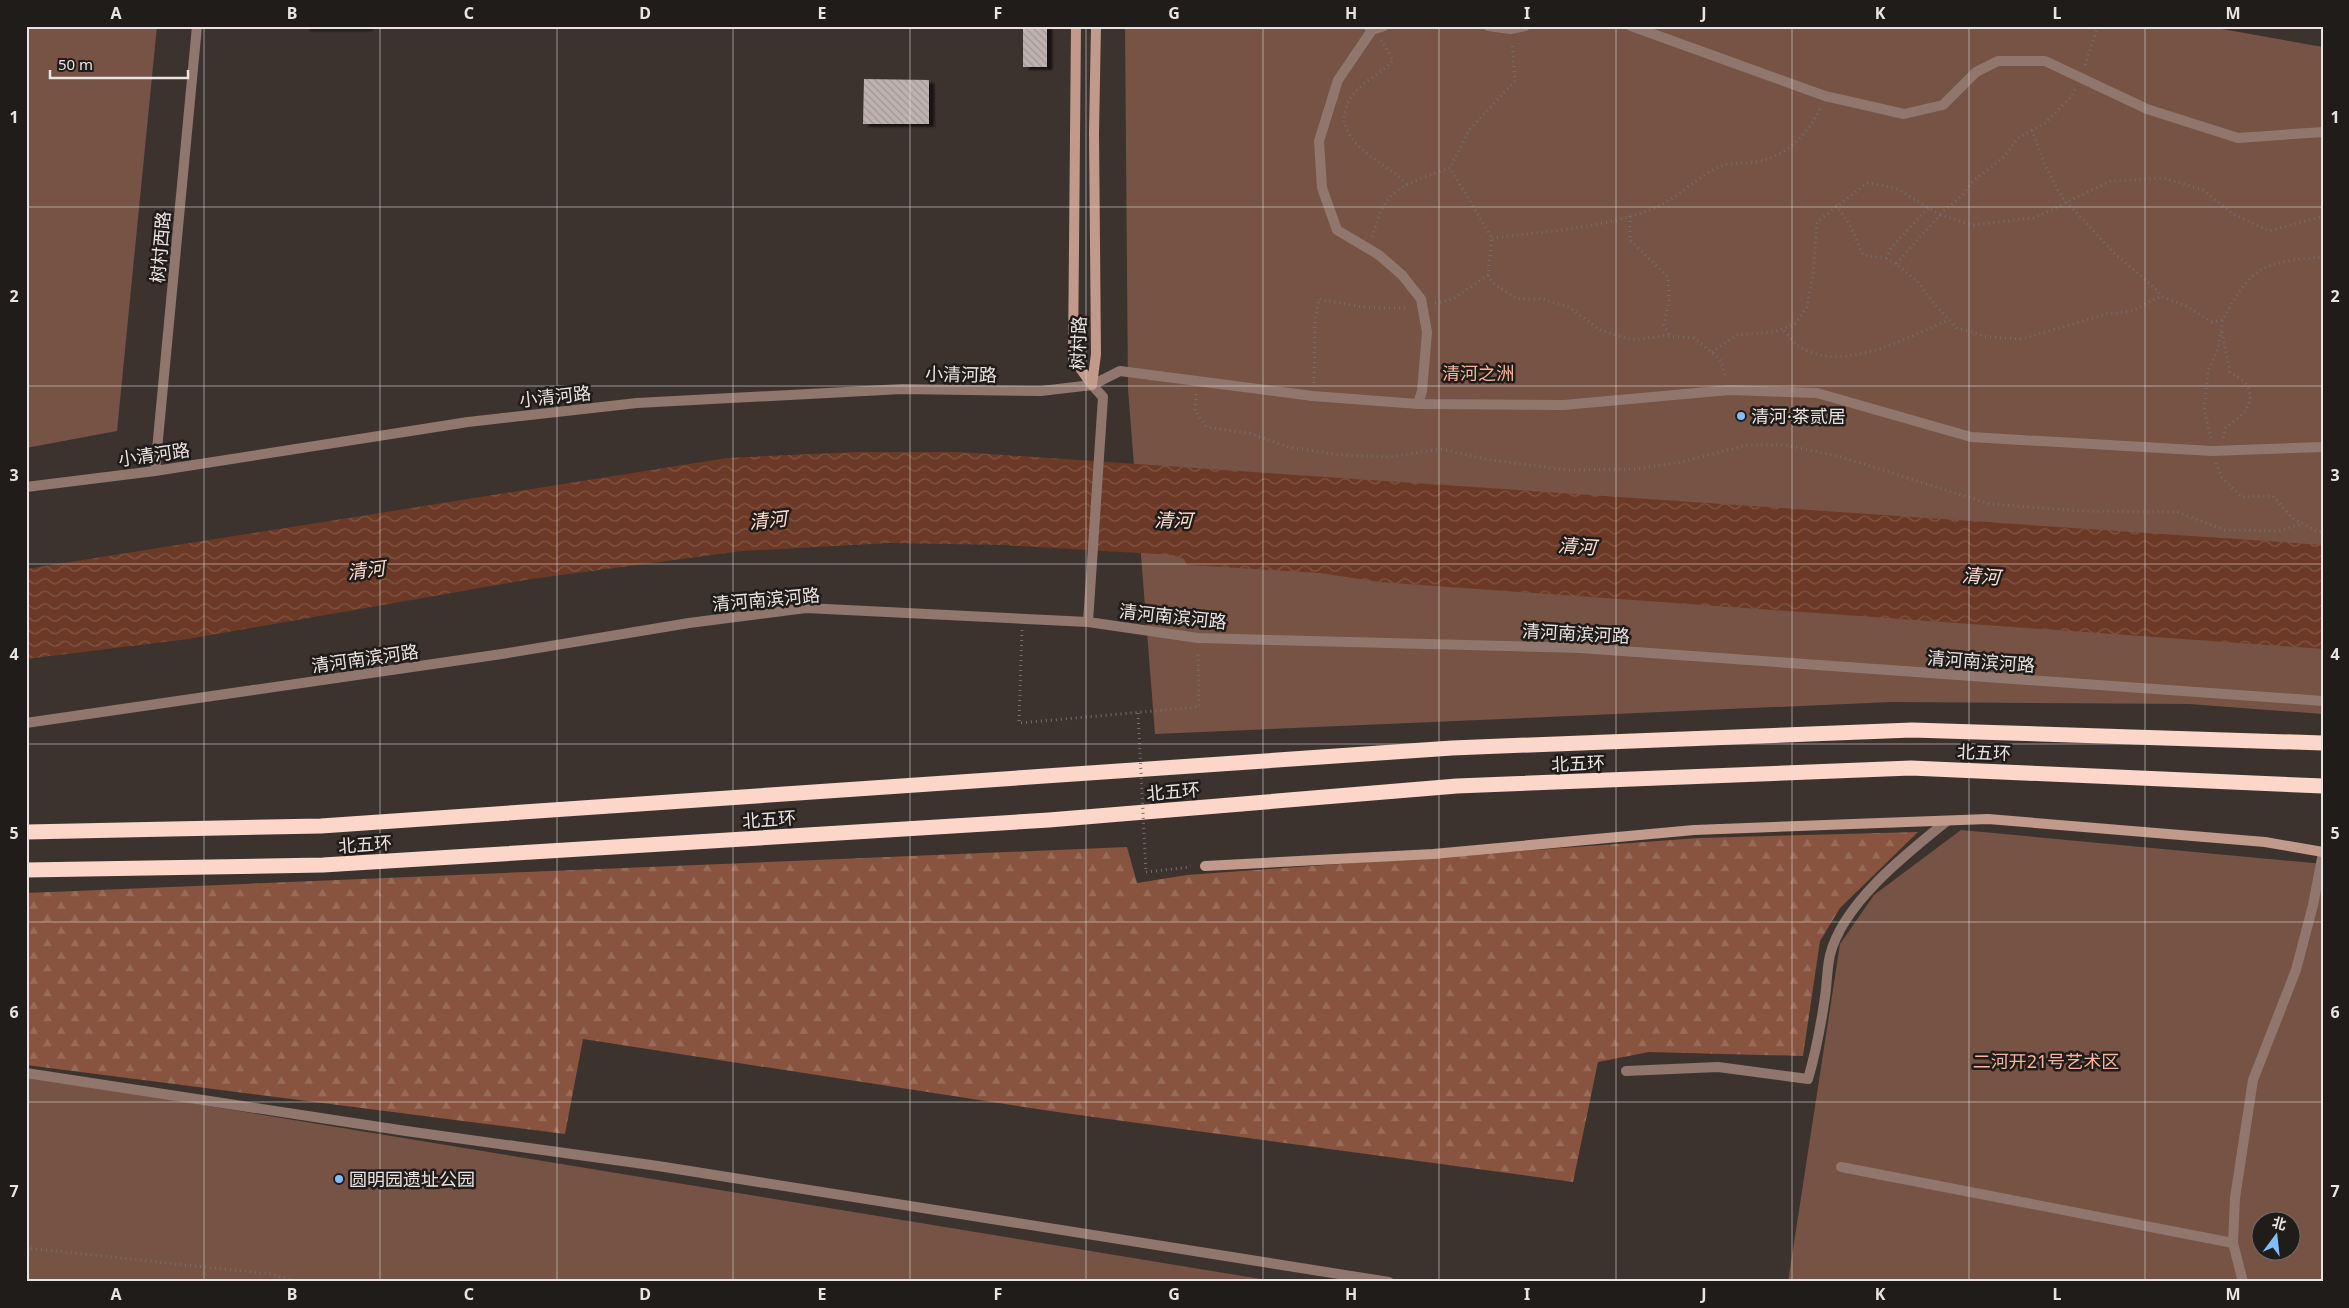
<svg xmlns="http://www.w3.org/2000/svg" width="2349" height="1308" viewBox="0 0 2349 1308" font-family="'Noto Sans','Noto Sans SC',sans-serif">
	<defs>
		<pattern id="forest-firs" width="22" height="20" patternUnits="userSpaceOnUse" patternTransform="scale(1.25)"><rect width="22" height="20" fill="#88533f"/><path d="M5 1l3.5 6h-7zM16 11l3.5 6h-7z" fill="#996c5a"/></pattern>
		<pattern id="water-waves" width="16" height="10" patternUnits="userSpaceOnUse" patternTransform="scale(1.25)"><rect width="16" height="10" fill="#6c3926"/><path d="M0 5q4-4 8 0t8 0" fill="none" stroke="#815645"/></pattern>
		<pattern id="building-back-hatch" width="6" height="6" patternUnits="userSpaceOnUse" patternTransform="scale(1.25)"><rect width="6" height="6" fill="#beb2ae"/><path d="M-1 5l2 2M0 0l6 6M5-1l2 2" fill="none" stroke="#a09694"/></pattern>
		<filter id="shadow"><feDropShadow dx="5.5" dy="3" stdDeviation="1" flood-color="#0009"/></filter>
	</defs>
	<rect width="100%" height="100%" fill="#3c332f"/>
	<path fill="url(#forest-firs)" d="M1918,832L1840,908L1820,941L1803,1056L1649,1052L1598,1062L1573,1182L1057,1112L583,1039L565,1134L26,1065V893L1127,847L1137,883L1187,875L1699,838Z"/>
	<path fill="#765345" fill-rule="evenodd" d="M26,26H157L117,431L26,448Z
		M1125,26H2205L2323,47V714L2189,704L1892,702L1155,734L1128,389Z
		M1961,830L2323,864V1282H1788L1840,944L1874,895ZM2262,1220H2292V1250H2262Z
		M26,1076L1279,1282H26Z"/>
	<path fill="url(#water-waves)" d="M856,452H960L2323,545V649L1379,582L1320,573L1187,565L1184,559L1173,555L1003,545L889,543L742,551L531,579L188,639L26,659V569L727,458Z"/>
	<path fill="url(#building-back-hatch)" filter="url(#shadow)" d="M304,26H367V28H304Z
		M1023,26H1047V67H1023Z
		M864,79L929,80V124H863Z"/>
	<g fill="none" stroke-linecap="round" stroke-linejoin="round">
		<path stroke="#756d6a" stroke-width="3" stroke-dasharray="1 4" stroke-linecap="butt" d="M1381,40L1393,60C1381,75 1362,81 1351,97C1347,103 1345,113 1343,120C1346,126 1349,135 1354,141C1369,159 1392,168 1408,185
			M2085,65L2098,26
			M2032,130L2045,165L2061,196L2113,252L2157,290L2161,296
			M1836,205L1850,225L1863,255L1886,258L1891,248L1928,208
			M1940,214L1962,196L1973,181L2004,157L2018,138L2045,123L2071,97L2075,89
			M1940,215L1973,225L2034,218L2111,181L2164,178L2203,190L2233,214L2269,231L2323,216
			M1630,216V240L1668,277L1669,300L1664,325L1670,336
			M1372,237C1377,223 1380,208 1390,197C1404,182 1431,175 1450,168L1470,129L1515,81L1512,42
			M1492,238C1543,232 1611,227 1657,207C1680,196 1698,176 1721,166C1731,162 1745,164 1756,162C1785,157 1808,135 1820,108
			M1886,258L1896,264
			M1488,275L1493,283L1517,299H1542L1569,307L1600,330L1632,340L1664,336L1694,338L1720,359L1726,377
			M1435,303L1453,299L1488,275L1492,238L1450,168
			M1784,331C1788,335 1793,341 1797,345C1841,376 1907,337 1949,320
			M2222,332L2230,372C2234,375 2243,379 2246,384C2259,404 2239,418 2225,428L2223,438
			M1712,352L1736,335L1774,332L1795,324L1807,307L1813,275L1817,222L1867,183L1896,188L1940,215L1896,264L1917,281L1935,305L1957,328L1989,337L2022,339L2107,314L2132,311L2161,296L2186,306L2212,322L2223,320C2251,265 2264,262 2323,257
			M1314,383L1315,322L1319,299C1349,305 1379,311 1409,307
			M1196,394L1195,411L1207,427L1252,434L1289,447L1339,455L1389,457L1441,449L1490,460L1569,470L1634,469L1682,462L1747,445H1785L1841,457L1990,504L2080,511L2177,512L2225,530L2277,531L2302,524
			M2211,438L2204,410L2208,371L2218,348L2223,320
			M2216,463L2222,478L2242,497L2273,496L2292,518L2318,532L2323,531
			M1022,630L1019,723L1199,707L1198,652
			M1146,872L1191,867
			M26,1248L271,1274L299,1282"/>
		<path stroke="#90766d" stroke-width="10" d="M26,723L502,654L689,623L806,608L1088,622L1198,638L1580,648L2323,701
			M26,1073L406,1131L658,1166L1389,1282
			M2243,1282L2233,1243L2235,1198L2253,1080L2296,970L2313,905L2323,853"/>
		<path stroke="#90766d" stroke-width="10" d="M1368,26L1372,30L1338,80L1319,141L1322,188L1337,230L1379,255L1402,275L1421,299L1427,332L1422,391L1418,404
			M1488,26L1511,29L1525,26
			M1631,26L1825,96L1904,114L1943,105L1976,72L1998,61H2045L2147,109L2238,138L2323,132
			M1372,30L1384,26
			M155,471L197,26
			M26,487L155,471L468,422L637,403L902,389L1041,391L1092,385L1120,371L1313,396L1418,404L1564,405L1729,390L1817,393L1971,437L2212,451L2323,447
			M1088,622L1103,397L1092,385
			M1626,1071L1718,1067L1808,1079C1816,1052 1821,1024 1825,997C1827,983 1827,968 1830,955C1843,903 1907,853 1947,821
			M1841,1167L2233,1243"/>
		<path stroke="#c29a8b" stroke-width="10" d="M1076,26L1073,358L1092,385
			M1092,385L1096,354L1094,133L1096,26
			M1205,866L1433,854L1694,830L1988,819L2265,842L2323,852"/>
		<path stroke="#fcd6c8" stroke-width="15" d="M26,832L321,826L1452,748L1912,730L2323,743
			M26,870L323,865L1049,820L1457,786L1911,768L2323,786"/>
		<path stroke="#756d6a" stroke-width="3" stroke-dasharray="1 4" stroke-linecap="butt" d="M1138,713L1146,872"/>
	</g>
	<path fill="none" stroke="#e9e3e1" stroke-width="1" stroke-opacity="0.55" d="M204,26V1282M380,26V1282M557,26V1282M733,26V1282M910,26V1282M1086,26V1282M1263,26V1282M1439,26V1282M1616,26V1282M1792,26V1282M1969,26V1282M2145,26V1282M26,207H2323M26,386H2323M26,564H2323M26,744H2323M26,922H2323M26,1102H2323"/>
	<g fill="#83bcfb" stroke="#201c1a" stroke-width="2">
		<circle cx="1741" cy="416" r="5"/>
		<circle cx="339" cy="1179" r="5"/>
	</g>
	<g text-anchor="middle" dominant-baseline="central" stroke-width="5" stroke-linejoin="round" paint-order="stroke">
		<g font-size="18" fill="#e9e3e1" stroke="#201c1a">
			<text transform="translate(160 247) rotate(-85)">树村西路</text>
			<text transform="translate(1078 343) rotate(-88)">树村路</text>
			<text transform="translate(961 374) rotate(1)">小清河路</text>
			<text transform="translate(555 396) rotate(-6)">小清河路</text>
			<text transform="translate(154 454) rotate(-8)">小清河路</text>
			<text transform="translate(766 599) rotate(-5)">清河南滨河路</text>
			<text transform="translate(1173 616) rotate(6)">清河南滨河路</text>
			<text transform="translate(1576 633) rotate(3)">清河南滨河路</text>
			<text transform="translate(365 658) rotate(-8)">清河南滨河路</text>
			<text transform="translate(1981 661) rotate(4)">清河南滨河路</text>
			<text transform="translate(1984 752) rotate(2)">北五环</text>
			<text transform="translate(1578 763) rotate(-2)">北五环</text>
			<text transform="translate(1173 791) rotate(-5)">北五环</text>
			<text transform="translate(769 819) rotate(-4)">北五环</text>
			<text transform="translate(365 844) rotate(-4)">北五环</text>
		</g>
		<g font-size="18" fill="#f8b59b" stroke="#201c1a">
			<text x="1478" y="373">清河之洲</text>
			<text x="2046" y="1061">二河开21号艺术区</text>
		</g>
		<g font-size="18" fill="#e9e3e1" stroke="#201c1a" text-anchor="start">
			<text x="1751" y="416">清河·茶贰居</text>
			<text x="349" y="1179">圆明园遗址公园</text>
		</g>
		<g font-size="19" font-style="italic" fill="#fedbce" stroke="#201c1a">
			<text transform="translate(768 520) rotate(-6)">清河</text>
			<text transform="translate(1173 520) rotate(1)">清河</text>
			<text transform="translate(1577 546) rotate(4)">清河</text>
			<text transform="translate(366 570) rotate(-7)">清河</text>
			<text transform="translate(1981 576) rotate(4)">清河</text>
		</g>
	</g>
	<rect width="2349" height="1308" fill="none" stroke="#201c1a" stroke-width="55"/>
	<g transform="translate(2276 1236) rotate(15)"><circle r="24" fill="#201c1a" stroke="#706c6a"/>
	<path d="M0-4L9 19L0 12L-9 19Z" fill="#83bcfb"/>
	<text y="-8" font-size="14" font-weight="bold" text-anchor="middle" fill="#e9e3e1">北</text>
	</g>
	<path d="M50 70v8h138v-8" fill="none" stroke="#e9e3e1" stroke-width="2.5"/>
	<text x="58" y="70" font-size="15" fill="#e9e3e1" stroke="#201c1a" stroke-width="4" paint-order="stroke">50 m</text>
	<rect x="28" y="28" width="2294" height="1252" fill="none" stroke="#e9e3e1" stroke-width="2"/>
	<g font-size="16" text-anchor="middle" font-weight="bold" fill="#e9e3e1">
		<text x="116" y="19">A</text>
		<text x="292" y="19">B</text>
		<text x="469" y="19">C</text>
		<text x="645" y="19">D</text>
		<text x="822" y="19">E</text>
		<text x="998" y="19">F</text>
		<text x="1174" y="19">G</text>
		<text x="1351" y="19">H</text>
		<text x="1527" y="19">I</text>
		<text x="1704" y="19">J</text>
		<text x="1880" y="19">K</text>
		<text x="2057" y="19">L</text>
		<text x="2233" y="19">M</text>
		<text x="14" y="123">1</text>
		<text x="2335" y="123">1</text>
		<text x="14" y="302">2</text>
		<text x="2335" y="302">2</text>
		<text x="14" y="481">3</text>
		<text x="2335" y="481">3</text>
		<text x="14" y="660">4</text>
		<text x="2335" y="660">4</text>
		<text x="14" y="839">5</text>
		<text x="2335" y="839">5</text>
		<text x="14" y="1018">6</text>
		<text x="2335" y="1018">6</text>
		<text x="14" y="1197">7</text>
		<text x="2335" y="1197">7</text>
		<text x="116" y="1300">A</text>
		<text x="292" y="1300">B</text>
		<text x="469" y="1300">C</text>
		<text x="645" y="1300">D</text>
		<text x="822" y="1300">E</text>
		<text x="998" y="1300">F</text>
		<text x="1174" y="1300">G</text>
		<text x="1351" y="1300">H</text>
		<text x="1527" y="1300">I</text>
		<text x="1704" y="1300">J</text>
		<text x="1880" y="1300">K</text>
		<text x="2057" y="1300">L</text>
		<text x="2233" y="1300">M</text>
	</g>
</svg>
